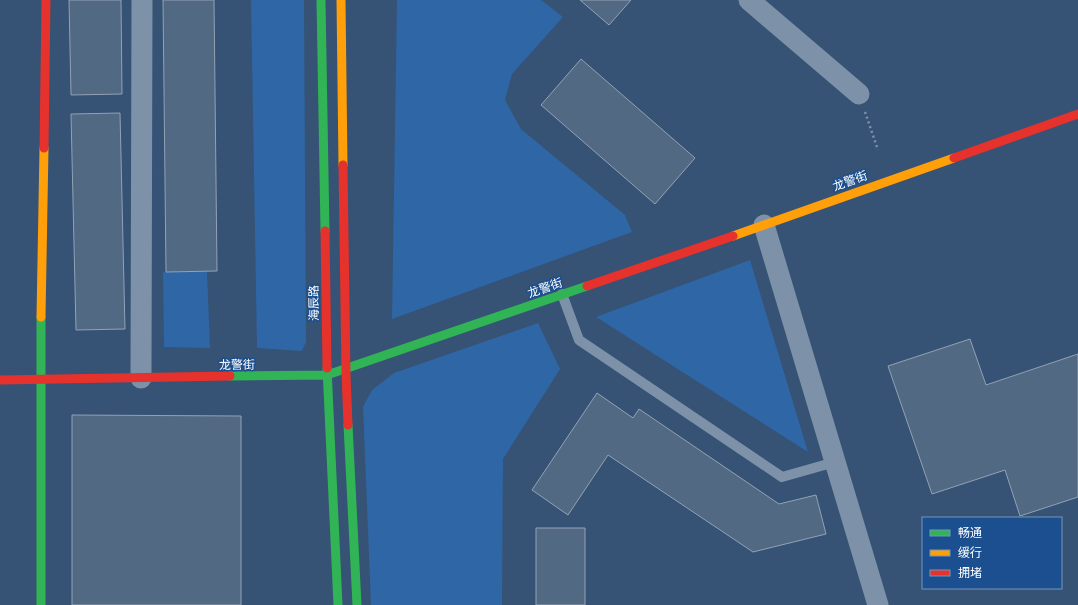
<svg xmlns="http://www.w3.org/2000/svg" width="1078" height="605" viewBox="0 0 1078 605" font-family="'Fira Sans Condensed','Noto Sans SC',sans-serif">
	<rect width="100%" height="100%" fill="#365274"/>
	<path fill="#2f66a5" d="M251,0H304L306,342L302,351L257,348Z
		M397,0H541L563,17L512,74L505,100L521,129L625,215L632,232L392,319Z
		M750,260L808,452L596,317Z
		M207,271L210,348L164,347L163,272Z
		M538,323L560,369L503,459L502,605H371L363,407L372,390L394,373Z"/>
	<path fill="#526984" stroke="#92a2b6" d="M69,0H121L122,94L71,95Z
		M163,0H214L217,271L166,272Z
		M580,0H631L609,25Z
		M581,59L695,158L655,204L541,105Z
		M120,113L125,329L76,330L71,114Z
		M970,339L986,385L1078,354V497L1020,516L1005,470L932,494L888,366Z
		M597,393L633,418L639,409L779,504L816,495L826,534L753,552L608,455L568,515L532,490Z
		M72,415L241,416V605H72Z
		M536,528H585V605H536Z"/>
	<g fill="none" stroke-linecap="round" stroke-linejoin="round">
		<path stroke="#7d92a8" stroke-width="2.5" stroke-dasharray="2 3" stroke-linecap="butt" d="M865,112L878,150"/>
		<path stroke="#7d92a8" stroke-width="10" d="M562,294L579,340L782,477L835,462"/>
		<path stroke="#7d92a8" stroke-width="21" d="M749,0L859,94
			M764,225L878,605
			M141,378L142,0"/>
		<path stroke="#30b455" stroke-width="9" d="M321,0L325,231
			M41,317V605
			M327,368L338,605
			M230,376L327,375L587,286
			M348,425L357,605"/>
		<path stroke="#ff9f0a" stroke-width="9" d="M341,0L343,165
			M733,236L954,158
			M41,317L44,148"/>
		<path stroke="#e5322d" stroke-width="9" d="M44,148L46,0
			M954,158L1078,114
			M343,165L346,375L348,425
			M325,231L327,368
			M587,286L733,236
			M0,380L230,376"/>
	</g>
	<g text-anchor="middle" dominant-baseline="central" stroke-width="3" stroke-linejoin="round" paint-order="stroke">
		<g font-size="12" fill="#fff" stroke="#1b4f8f">
			<text transform="translate(850 181) rotate(-20)">龙警街</text>
			<text transform="translate(545 288) rotate(-19)">龙警街</text>
			<text transform="translate(314 303) rotate(-91)">海辰路</text>
			<text transform="translate(237 365) rotate(-1)">龙警街</text>
		</g>
	</g>
	<rect x="922" y="517" width="140" height="72" fill="#1b4f8f" stroke="#7695bc"/>
	<rect x="930" y="530" width="20" height="6" fill="#30b455" stroke="#7695bc"/>
	<text x="958" y="537" font-size="12" fill="#ffffff">畅通</text>
	<rect x="930" y="550" width="20" height="6" fill="#ff9f0a" stroke="#7695bc"/>
	<text x="958" y="557" font-size="12" fill="#ffffff">缓行</text>
	<rect x="930" y="570" width="20" height="6" fill="#e5322d" stroke="#7695bc"/>
	<text x="958" y="577" font-size="12" fill="#ffffff">拥堵</text>
</svg>
